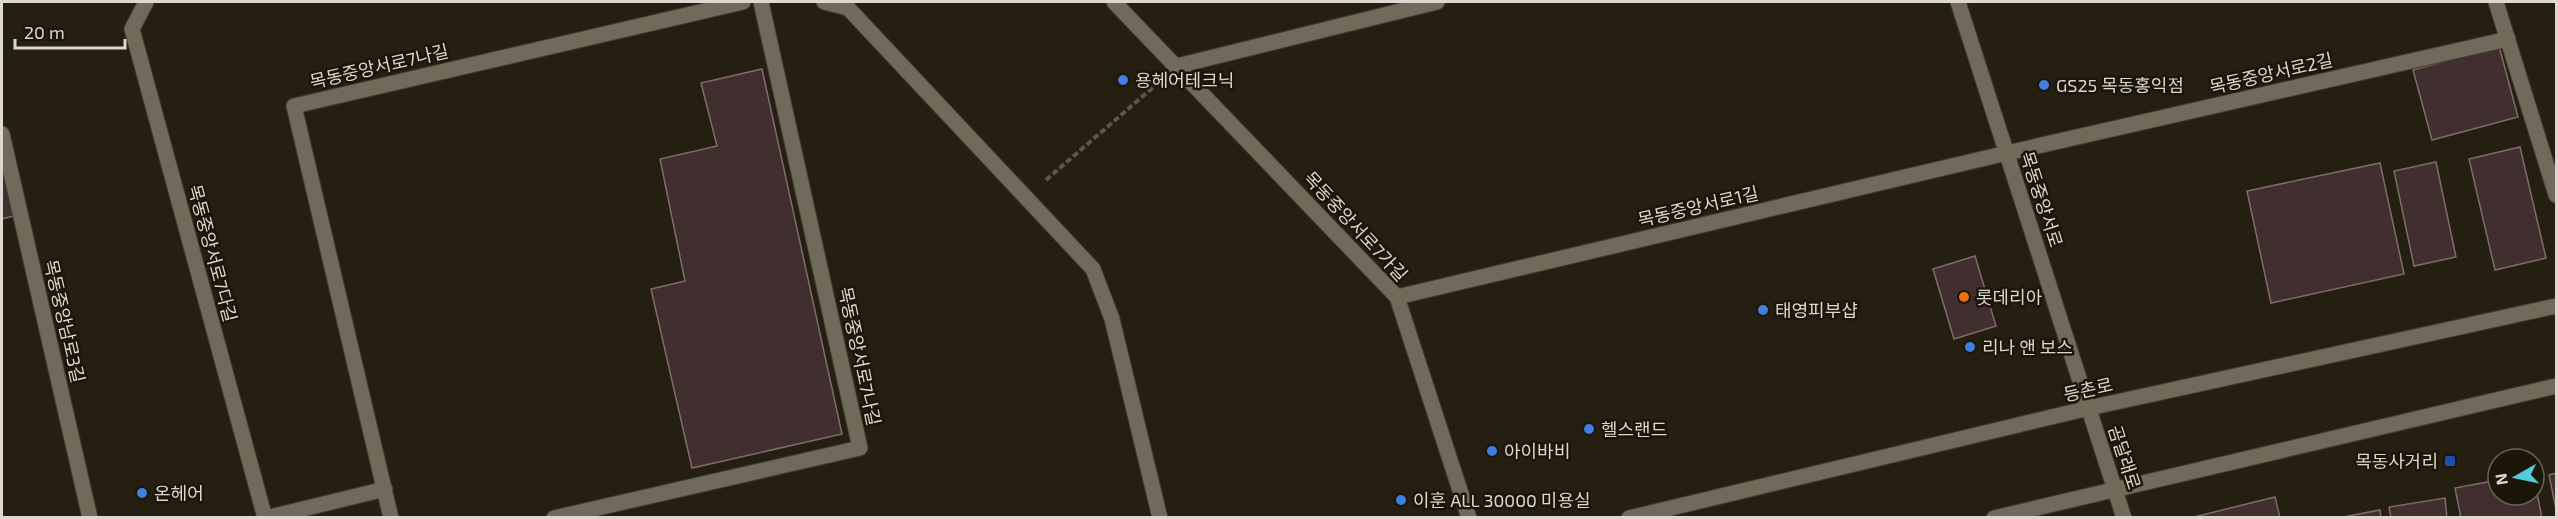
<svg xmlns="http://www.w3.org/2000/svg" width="2558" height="519" viewBox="0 0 2558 519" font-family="'Exo 2','Noto Sans KR',sans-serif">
	<rect width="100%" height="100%" fill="#251f12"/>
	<path fill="#402f2e" stroke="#7f6c6a" stroke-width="1.5" d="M2499,46L2518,117L2432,140L2413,70Z
		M762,69L842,434L692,468L651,289L685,281L660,159L717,146L701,83Z
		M2520,147L2546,258L2495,270L2469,159Z
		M2,148L17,215L2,219Z
		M2436,162L2456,257L2414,266L2394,171Z
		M2380,163L2404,274L2271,303L2247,191Z
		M1975,256L1996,326L1954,339L1933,269Z
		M2556,473V509L2549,475Z
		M2534,478L2542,518H2461L2455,488L2498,480V495H2534Z
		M2275,497L2280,518H2190Z
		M2445,498L2447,518H2391L2389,507Z
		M2380,510L2381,518H2338Z"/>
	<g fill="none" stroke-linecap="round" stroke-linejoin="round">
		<g stroke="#3f3a32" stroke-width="17">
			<path id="minor" d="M146,2L132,29L265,518
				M824,2L848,8L1093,269L1112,319L1160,518
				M1114,2L1397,297L1469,518
				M2496,2L2556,195
				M1177,66L1437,2
				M2,134L90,518
				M1397,297L2007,153L2508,39
				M266,518L385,489
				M391,518L294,106L743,2
				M554,518L860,448L761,2"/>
		</g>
		<g stroke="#3f3a32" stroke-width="17">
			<path id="tertiary" d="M1958,2L2124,518"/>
		</g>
		<g stroke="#3f3a32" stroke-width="17">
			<path id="secondary" d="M1629,518L2089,408L2556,306
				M1994,518L2556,386"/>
		</g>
		<path stroke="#5c564b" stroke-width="4" stroke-dasharray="6 3" stroke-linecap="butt" d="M1046,180L1158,83"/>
		<use href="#minor" stroke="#71695a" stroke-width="15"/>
		<use href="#tertiary" stroke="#71695a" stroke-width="15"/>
		<use href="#secondary" stroke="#71695a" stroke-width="15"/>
	</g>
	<g fill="#3f7fe0" stroke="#1c1609" stroke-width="2">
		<circle cx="1123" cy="80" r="6"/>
		<circle cx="2044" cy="85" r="6"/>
		<circle cx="1763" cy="310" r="6"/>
		<circle cx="1970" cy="347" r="6"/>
		<circle cx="1589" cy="429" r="6"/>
		<circle cx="1492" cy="451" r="6"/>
		<circle cx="142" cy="493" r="6"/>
		<circle cx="1401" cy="500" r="6"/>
	</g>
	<circle fill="#e8710a" stroke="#1c1609" stroke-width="2" cx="1964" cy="297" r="6"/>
	<rect fill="#1a4fb4" stroke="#1c1609" stroke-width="2" x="2444" y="455" width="12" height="12" rx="3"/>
	<g text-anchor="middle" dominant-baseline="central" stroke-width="5" stroke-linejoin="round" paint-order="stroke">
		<g font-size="18" fill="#dcd7cf" stroke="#1c1609">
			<text transform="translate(379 66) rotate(-13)">목동중앙서로7나길</text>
			<text transform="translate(2271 73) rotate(-13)">목동중앙서로2길</text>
			<text transform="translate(2042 199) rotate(72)">목동중앙서로</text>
			<text transform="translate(1698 206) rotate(-13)">목동중앙서로1길</text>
			<text transform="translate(1356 226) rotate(47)">목동중앙서로7가길</text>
			<text transform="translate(213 253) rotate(75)">목동중앙서로7다길</text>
			<text transform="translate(65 321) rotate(77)">목동중앙남로3길</text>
			<text transform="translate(860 356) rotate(78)">목동중앙서로7나길</text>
			<text transform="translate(2088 389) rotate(-13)">등촌로</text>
			<text transform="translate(2125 457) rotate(72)">곰달래로</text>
		</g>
		<g font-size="18" fill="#dcd7cf" stroke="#1c1609" text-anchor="start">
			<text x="1135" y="80">용헤어테크닉</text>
			<text x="2056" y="85">GS25 목동홍익점</text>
			<text x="1976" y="297">롯데리아</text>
			<text x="1775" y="310">태영피부샵</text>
			<text x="1982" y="347">리나 앤 보스</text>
			<text x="1601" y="429">헬스랜드</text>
			<text x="1504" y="451">아이바비</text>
			<text x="2438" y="461" text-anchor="end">목동사거리</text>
			<text x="154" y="493">온헤어</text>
			<text x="1413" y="500">이훈 ALL 30000 미용실</text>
		</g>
	</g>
	<rect width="2558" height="519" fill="none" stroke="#dcd7cf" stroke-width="6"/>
	<g transform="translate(2516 477) rotate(261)"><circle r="28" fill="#1c1609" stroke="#696358" stroke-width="1.5"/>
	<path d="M0-4.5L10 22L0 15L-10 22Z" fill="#54cadd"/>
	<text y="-9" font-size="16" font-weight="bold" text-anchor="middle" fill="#dcd7cf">N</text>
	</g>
	<path d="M15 39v9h110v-9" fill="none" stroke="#dcd7cf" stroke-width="3"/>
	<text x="24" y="39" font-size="18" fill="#dcd7cf" stroke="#1c1609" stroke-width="4.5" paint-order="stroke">20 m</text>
</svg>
